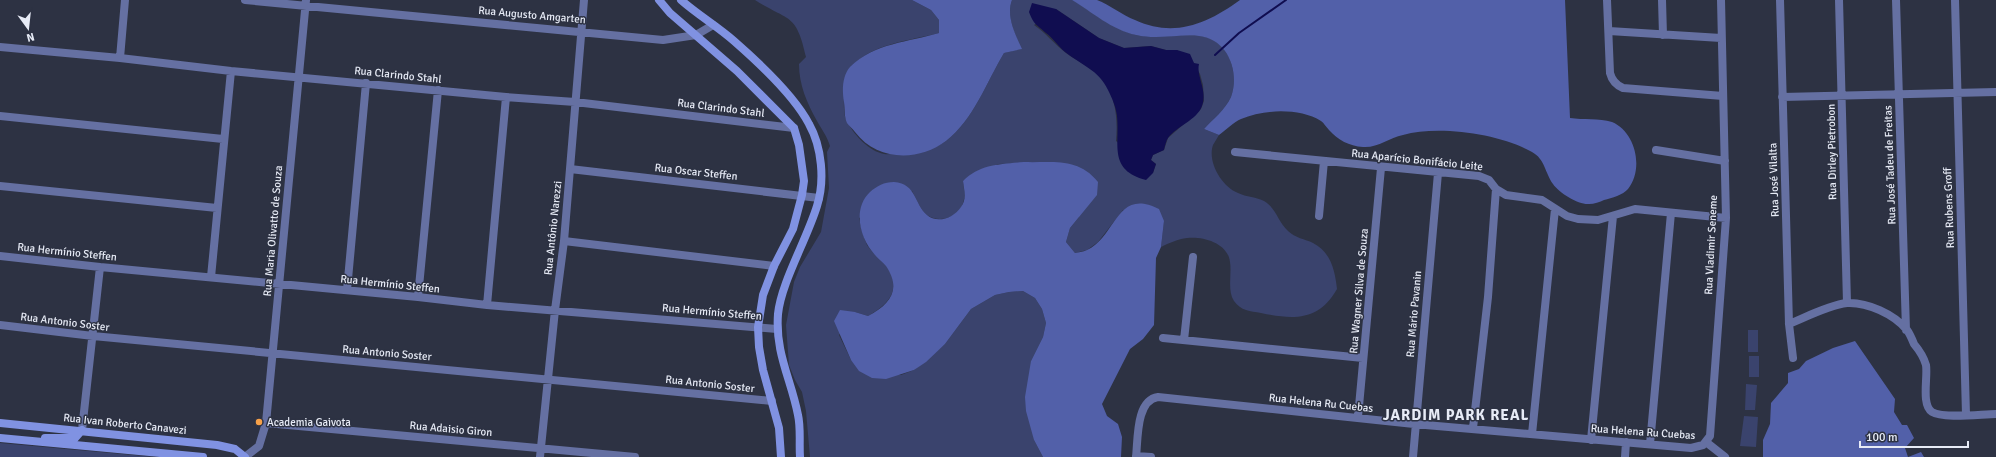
<svg xmlns="http://www.w3.org/2000/svg" width="1996" height="457" viewBox="0 0 1996 457" font-family="Signika,sans-serif">
	<rect width="100%" height="100%" fill="#2d3243"/>
	<path fill="#3a436d" fill-rule="evenodd" d="M755,0H912L931,10L939,20V33C909,41 872,43 850,68C843,76 844,87 844,97C844,105 843,116 848,123C855,136 869,151 884,154C892,155 903,152 912,151C924,149 935,149 946,141C974,119 986,83 1004,53L1021,49C1015,34 1006,16 1012,0C1025,0 1062,0 1072,0C1077,1 1081,6 1085,8C1101,18 1118,31 1136,35C1157,39 1178,34 1200,36C1228,39 1240,72 1231,97C1225,110 1213,119 1204,129L1219,135C1217,138 1215,142 1213,145C1207,162 1222,187 1238,193C1246,197 1257,197 1264,201C1276,208 1278,222 1288,231C1295,238 1305,239 1313,243C1331,252 1335,271 1337,289C1319,321 1294,320 1261,313C1250,311 1241,311 1234,301C1227,290 1232,274 1230,262C1228,243 1203,236 1187,238C1178,239 1169,243 1161,247L1164,221L1123,210L1098,242L1087,250L1075,253L1066,242L1070,228L1079,217L1038,163L998,164L963,181C964,189 966,197 962,206C957,218 938,223 927,215C921,211 916,198 912,191L859,218C861,227 863,236 867,245C872,253 880,258 886,265C903,289 889,304 868,316L855,312L839,335L851,360L901,375L914,370L945,344L971,309L995,295L1009,292L1023,291L1035,298L1042,309L1046,323L1043,337L1031,361L1034,440L1043,457H810L806,411L802,392L795,380L789,365L786,325L794,282L800,267L821,232L829,188L827,152L830,146C827,136 822,130 817,121C807,103 799,85 799,64L806,57C796,12 789,22 755,0ZM1056,9L1099,38L1124,48L1151,46L1166,50H1177L1194,63L1200,74L1203,85L1204,101L1201,109L1168,138L1164,150L1153,155L1151,160L1156,164L1153,173L1116,141C1118,120 1116,95 1101,77C1091,67 1077,61 1066,53C1054,44 1046,33 1034,25Z
		M1748,330H1758V352H1748Z
		M1749,356H1759V377H1749Z
		M1746,384L1757,385L1755,410H1745Z
		M1744,416L1758,417L1756,447L1740,446Z
		M0,443L155,457H0Z"/>
	<path fill="#5260a9" d="M912,0H1012C1006,16 1015,34 1022,49L1004,53C986,83 974,119 946,141C918,162 877,161 855,132C853,129 849,126 847,123C844,116 845,109 844,102C842,91 842,76 850,67C874,43 909,42 939,33V20L931,10Z
		M1072,0C1079,0 1090,0 1097,0C1110,5 1122,15 1135,20C1174,38 1207,24 1240,0H1565L1570,118C1583,120 1599,118 1612,122C1636,132 1644,169 1628,189C1623,195 1612,198 1604,200C1600,202 1594,204 1589,204C1579,205 1559,193 1553,184C1545,173 1545,159 1532,152C1500,134 1439,125 1403,135C1389,138 1378,148 1363,147C1349,146 1338,140 1329,130C1326,127 1324,123 1321,121C1300,108 1264,109 1241,119C1234,122 1226,130 1219,135L1204,129C1213,119 1225,110 1231,97C1240,72 1228,39 1199,36C1178,34 1157,40 1136,35C1112,30 1092,12 1072,0Z
		M1024,162C1053,163 1078,157 1098,182L1097,195L1070,228L1066,242L1075,253C1078,252 1083,252 1087,250C1117,236 1116,187 1159,209L1164,221L1161,247L1156,258L1154,325L1143,339L1130,349L1102,404L1107,416L1118,424L1122,437L1121,457H1043L1034,440L1026,411L1025,397L1031,361L1043,337L1046,323L1042,309L1035,298L1023,291L1009,292L995,295L971,309L945,344L926,362L914,370L886,379L872,378L859,371L851,360L834,321L840,310L855,312L868,316C890,304 902,290 886,266C883,262 878,259 875,255C860,239 852,209 870,192C877,186 884,182 894,182C917,184 914,204 927,215C937,224 954,218 961,207C967,200 964,189 963,181C980,164 1000,164 1024,162Z
		M1855,341L1895,399L1894,412L1902,425H1907L1914,438L1905,448L1908,457L1921,452L1924,457H1763V440L1770,424L1771,403L1788,383V373L1799,369L1806,361L1833,348Z"/>
	<path fill="#100d50" d="M1032,3L1056,9L1099,38L1124,48L1151,46L1166,50H1177L1190,54L1194,63L1199,64C1196,76 1208,91 1202,106C1197,120 1177,126 1168,138C1166,141 1165,146 1164,150L1153,155L1151,160L1156,164L1153,173L1146,180C1108,170 1120,145 1117,116C1116,107 1112,98 1108,90C1099,70 1081,65 1065,52C1058,46 1053,38 1046,33C1036,24 1034,25 1029,12Z"/>
	<g fill="none" stroke-linecap="round" stroke-linejoin="round">
		<path stroke="#100d50" stroke-width="2" d="M1215,55L1239,33L1286,0"/>
		<path stroke="#6570a2" stroke-width="8" d="M245,0L663,40L696,35L713,25
			M1607,0L1610,73C1612,81 1616,85 1623,88L1723,96
			M1662,0L1663,35
			M1780,0L1789,324L1793,358
			M1839,0L1847,303
			M1896,0L1906,330
			M1955,0L1966,415
			M1609,31L1721,38
			M0,47L120,58L231,71L506,97L575,102L794,128
			M120,58L125,0
			M1782,97L1996,92
			M0,116L223,139
			M1656,150L1725,161
			M1235,152L1479,176L1489,180L1496,189L1506,195L1542,200L1567,216L1578,219L1598,220L1635,209L1726,218
			M570,169L819,198
			M0,186L217,208
			M1319,216L1324,161
			M564,241L774,266
			M0,256L100,267L418,297L487,305L777,329
			M211,277L231,71
			M347,290L366,83
			M418,297L438,90
			M487,305L506,97
			M1789,324C1806,317 1829,305 1847,303C1867,302 1894,314 1907,330C1910,334 1912,339 1914,344C1919,350 1924,358 1926,365C1928,377 1921,405 1932,412C1943,419 1982,414 1996,414
			M0,325L93,336L772,401
			M1163,338L1363,358
			M1184,340L1193,257
			M1358,417L1381,168
			M266,423L635,457
			M1473,428L1488,297L1496,189
			M82,430L100,267
			M1532,434L1555,209
			M1591,440L1613,216
			M1706,442L1725,457
			M1650,444L1671,213
			M1136,456L1151,457
			M245,457L259,446L266,423L306,0
			M540,457L555,310L564,241L584,0
			M1136,457C1138,439 1136,400 1158,397L1414,424L1691,448L1703,445L1710,436L1726,218L1721,0
			M1413,457L1438,173
			M1625,457L1626,442"/>
		<path stroke="#8092e2" stroke-width="8" d="M659,0L670,13L737,71L794,128L799,145L804,181L802,195L793,229L774,266L763,295L758,327L759,347L763,370L779,428L781,457
			M681,0C698,15 717,26 734,41C758,62 794,95 809,124C822,147 825,181 817,206C807,239 781,283 778,314C775,353 791,379 798,415C801,428 799,443 800,457
			M0,423L217,445L235,449L245,457
			M0,438L203,457
			M45,438H75L82,430"/>
	</g>
	<circle fill="#f7a149" stroke="#2d3243" stroke-width="1.5" cx="259" cy="422" r="4"/>
	<g text-anchor="middle" dominant-baseline="central" stroke-width="3" stroke-linejoin="round" paint-order="stroke">
		<g font-size="11" fill="#e7ebf6" stroke="#2d3243">
			<text transform="translate(532 15) rotate(5)">Rua Augusto Amgarten</text>
			<text transform="translate(398 75) rotate(6)">Rua Clarindo Stahl</text>
			<text transform="translate(721 108) rotate(7)">Rua Clarindo Stahl</text>
			<text transform="translate(1832 152) rotate(-91)">Rua Dirley Pietrobon</text>
			<text transform="translate(1417 160) rotate(6)">Rua Aparício Bonifácio Leite</text>
			<text transform="translate(1890 165) rotate(-92)">Rua José Tadeu de Freitas</text>
			<text transform="translate(696 172) rotate(6)">Rua Oscar Steffen</text>
			<text transform="translate(1774 180) rotate(-92)">Rua José Vilalta</text>
			<text transform="translate(1949 208) rotate(-92)">Rua Rubens Groff</text>
			<text transform="translate(553 228) rotate(-84)">Rua Antônio Narezzi</text>
			<text transform="translate(273 231) rotate(-85)">Rua Maria Olivatto de Souza</text>
			<text transform="translate(1711 245) rotate(-87)">Rua Vladimir Seneme</text>
			<text transform="translate(67 252) rotate(6)">Rua Hermínio Steffen</text>
			<text transform="translate(390 284) rotate(6)">Rua Hermínio Steffen</text>
			<text transform="translate(1359 291) rotate(-85)">Rua Wagner Silva de Souza</text>
			<text transform="translate(712 312) rotate(5)">Rua Hermínio Steffen</text>
			<text transform="translate(1414 314) rotate(-85)">Rua Mário Pavanin</text>
			<text transform="translate(65 322) rotate(7)">Rua Antonio Soster</text>
			<text transform="translate(387 353) rotate(5)">Rua Antonio Soster</text>
			<text transform="translate(710 384) rotate(6)">Rua Antonio Soster</text>
			<text transform="translate(1321 403) rotate(6)">Rua Helena Ru Cuebas</text>
			<text transform="translate(125 424) rotate(6)">Rua Ivan Roberto Canavezi</text>
			<text transform="translate(451 429) rotate(5)">Rua Adaisio Giron</text>
			<text transform="translate(1643 432) rotate(4)">Rua Helena Ru Cuebas</text>
		</g>
		<g font-size="11" fill="#e7ebf6" stroke="#2d3243" text-anchor="start">
			<text x="267" y="422">Academia Gaivota</text>
		</g>
		<g font-size="15" font-weight="bold" letter-spacing="1" fill="#e7ebf6" stroke="#2d3243">
			<text x="1456" y="415">JARDIM PARK REAL</text>
		</g>
	</g>
	<g transform="translate(28 28) rotate(165)" stroke="#2d3243" stroke-width="3" paint-order="stroke">
	<path d="M0-3L7 15L0 10L-7 15Z" fill="#e7ebf6"/>
	<text y="-6" font-size="11" font-weight="bold" text-anchor="middle" fill="#e7ebf6">N</text>
	</g>
	<path d="M1860 441v6h108v-6" fill="none" stroke="#e7ebf6" stroke-width="2"/>
	<text x="1866" y="441" font-size="12" fill="#e7ebf6" stroke="#2d3243" stroke-width="3" paint-order="stroke">100 m</text>
</svg>
